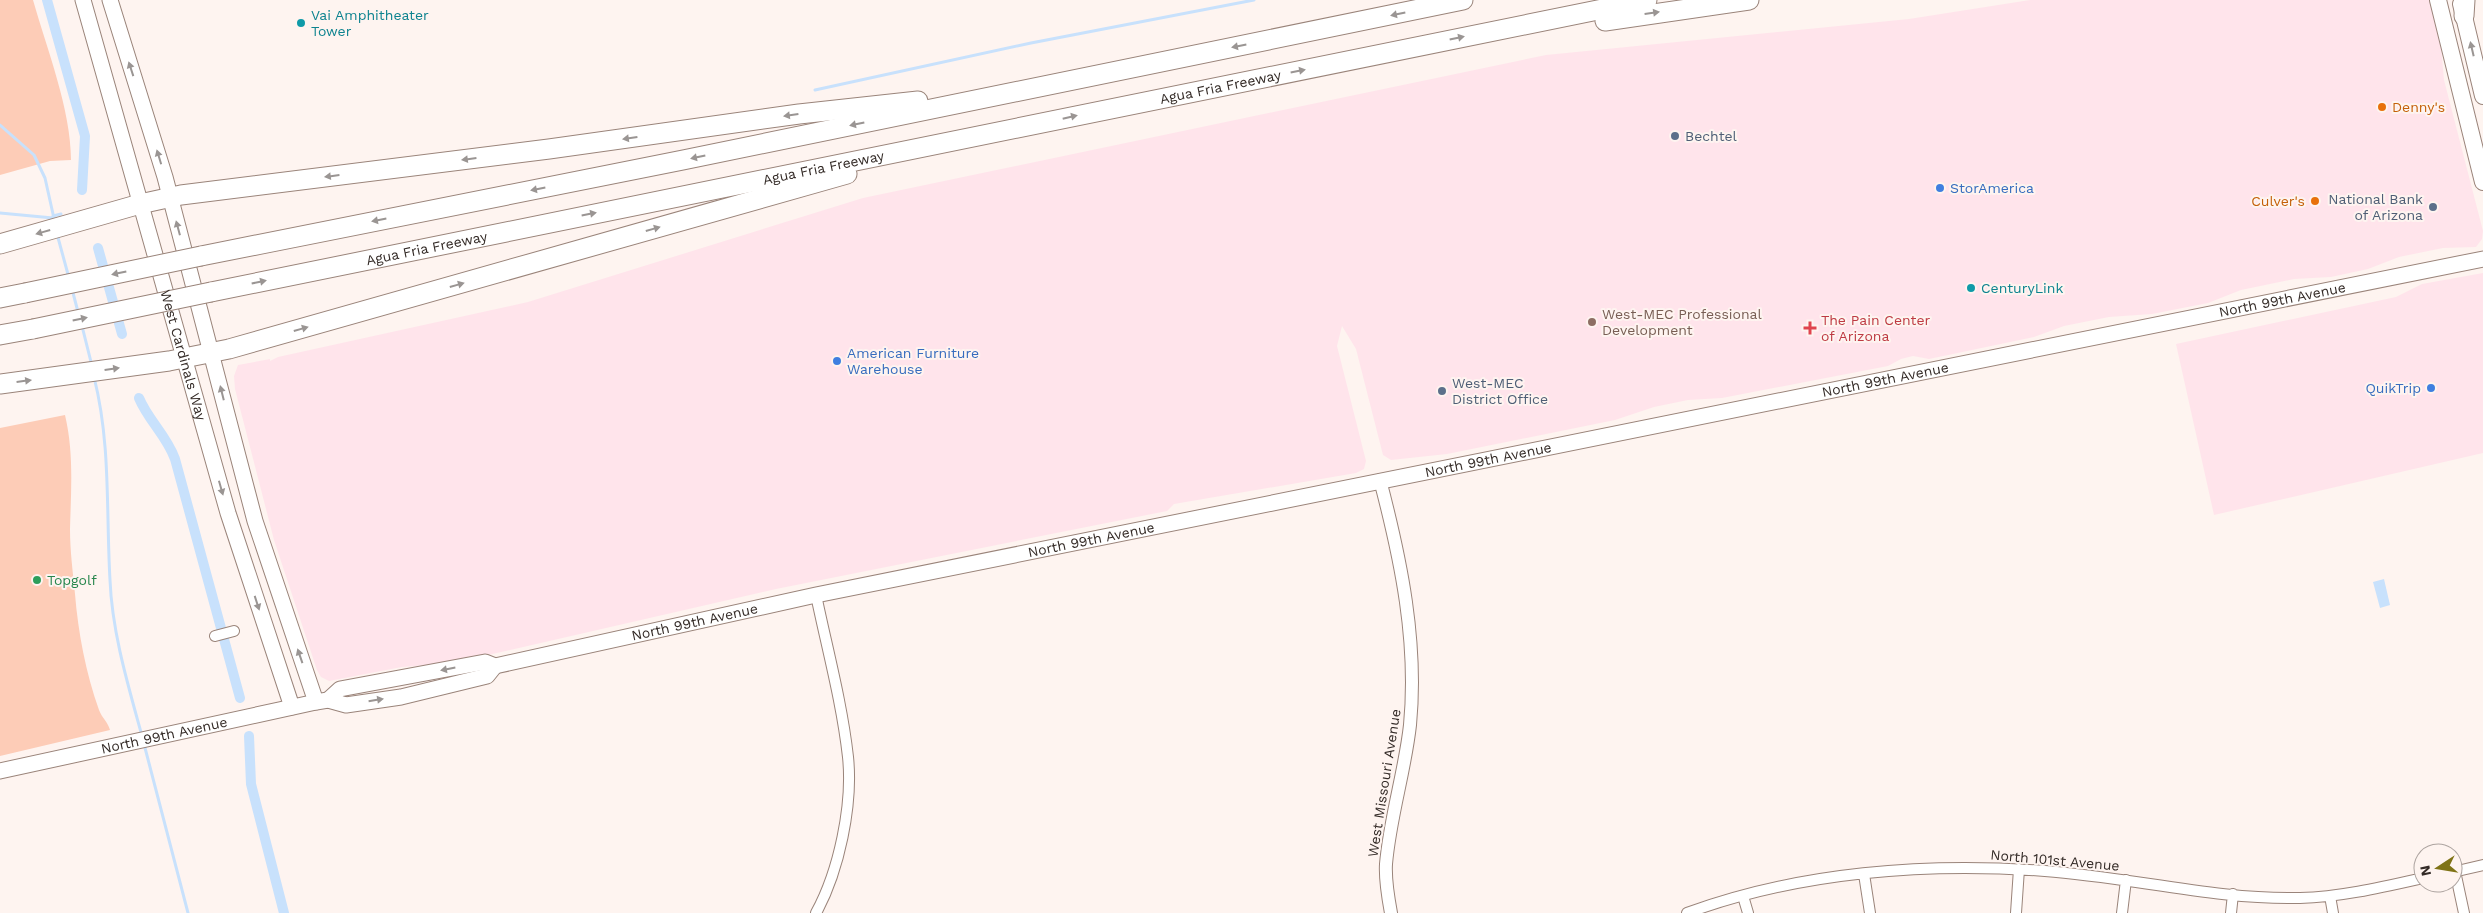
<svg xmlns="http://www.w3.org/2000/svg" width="2483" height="913" viewBox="0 0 2483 913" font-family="'Work Sans',sans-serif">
	<rect width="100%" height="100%" fill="#fef4f0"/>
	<path fill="#ffe4eb" d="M2030,0H2431L2440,35L2444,80L2483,231L2482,239L2476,247L2443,248L2399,257L2368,269L2331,277L2294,279L2241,290L2208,303L2152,314L2109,317L2064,326L2034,337L1929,359L1913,356L1901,359L1888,366L1722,398L1688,400L1654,407L1615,420L1447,454L1391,460L1383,455L1356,349L1342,326L1337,346L1366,461L1364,469L1356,473L1174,504L1167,511L776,589L453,663L402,667L329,681L321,677L317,670L274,540L235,389L234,376L238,365L270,359V361L278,357L528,302L863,198L1546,55L1909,19Z
		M2483,273V453L2214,515L2176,344L2396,297L2422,284Z"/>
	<path fill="#fdccb7" d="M0,0H33C47,49 71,110 71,160L50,161L0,175Z
		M65,415C74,453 71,490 70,529C70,551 73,573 75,594C78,632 86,674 99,710C102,718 108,722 110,730L0,756V428Z"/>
	<path fill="#c8e1fc" d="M2384,579L2390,605L2380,608L2373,582Z"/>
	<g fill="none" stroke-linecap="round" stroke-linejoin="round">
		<path stroke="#c8e1fc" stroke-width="3" d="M815,90L1031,43L1254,0
			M0,125L34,155L45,178L55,223
			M0,213L53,218
			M53,216L61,214
			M57,234L69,278
			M72,289L78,312
			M82,326L92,366
			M94,377C111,444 106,512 110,580C112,632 128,685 142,736
			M144,744L188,913"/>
		<path stroke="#c8e1fc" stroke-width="10" d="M47,0L85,136L82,190
			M98,248L122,334
			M139,398C148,420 167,436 175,459L240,698
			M249,736L251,784L284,913"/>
		<g stroke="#9a847a" stroke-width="12">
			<path id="minor" d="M816,595C827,648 842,703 848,757C853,805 839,871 816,913
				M215,636L234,631
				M2455,871L2464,913
				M2453,872L2483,865
				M1864,874L1870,913
				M1743,896L1748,913
				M2330,896L2333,913
				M1687,913C1799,872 1926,862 2045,871C2129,877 2217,900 2300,898C2341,897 2383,887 2423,878
				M2016,913L2019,869
				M2122,913L2126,880
				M2231,913L2233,894"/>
		</g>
		<g stroke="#9a847a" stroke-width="14">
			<path id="tertiary" d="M1380,480C1401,560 1418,642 1410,725C1405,771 1390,817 1386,864C1385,880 1388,897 1391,913"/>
		</g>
		<g stroke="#9a847a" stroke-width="17">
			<g id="secondary">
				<path id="s1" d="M83,0L228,513L292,707"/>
				<path d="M110,0L165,177L255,521L316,702"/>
				<path id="s2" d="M328,700L340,689L485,662L495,666L816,595L2483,259"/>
				<path id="s3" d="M0,771L316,702L328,700L346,705L401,697L487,676L495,666"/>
			</g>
		</g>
		<g stroke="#9a847a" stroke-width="18">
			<path id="primary" d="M2438,0L2483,182
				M2461,4L2483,96"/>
		</g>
		<g stroke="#9a847a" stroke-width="21">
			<g id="motorway">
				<path d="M2464,16L2465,0"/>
				<path d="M1605,21L1749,0"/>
				<path d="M0,244L140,204L181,195L549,149L799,114L918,101"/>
				<path d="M201,256L683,160L1463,0"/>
				<path id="s4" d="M211,292L1647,0"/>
				<path d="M0,298L25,293"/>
				<path d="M0,335L33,329"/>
				<path d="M0,384L169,361L229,349L847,174"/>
			</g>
		</g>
		<use href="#minor" stroke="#fff" stroke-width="10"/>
		<use href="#tertiary" stroke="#fff" stroke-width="12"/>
		<use href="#secondary" stroke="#fff" stroke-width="15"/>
		<use href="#primary" stroke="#fff" stroke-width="16"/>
		<use href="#motorway" stroke="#fff" stroke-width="19"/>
		<g stroke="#9a847a" stroke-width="21" stroke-linecap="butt">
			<path id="motorway-bridge" d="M25,293L201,256
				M33,329L211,292"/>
		</g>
		<use href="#motorway-bridge" stroke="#fff" stroke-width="19"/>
	</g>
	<defs><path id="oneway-solid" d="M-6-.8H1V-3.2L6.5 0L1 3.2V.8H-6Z" transform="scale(1.25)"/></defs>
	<g fill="#9a9593">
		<use href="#oneway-solid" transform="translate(1652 13) rotate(-8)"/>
		<use href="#oneway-solid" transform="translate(1398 14) rotate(168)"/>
		<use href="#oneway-solid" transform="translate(1457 38) rotate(-12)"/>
		<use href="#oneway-solid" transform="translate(1239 46) rotate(169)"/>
		<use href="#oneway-solid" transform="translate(2472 49) rotate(-103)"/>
		<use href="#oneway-solid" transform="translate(131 69) rotate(-108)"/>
		<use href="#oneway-solid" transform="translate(1298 71) rotate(-11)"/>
		<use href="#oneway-solid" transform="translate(791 115) rotate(172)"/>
		<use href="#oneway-solid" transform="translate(1070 117) rotate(-13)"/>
		<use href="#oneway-solid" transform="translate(857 124) rotate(168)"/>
		<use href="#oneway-solid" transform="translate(630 138) rotate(172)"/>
		<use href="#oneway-solid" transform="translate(159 157) rotate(-107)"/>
		<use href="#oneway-solid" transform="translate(698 157) rotate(168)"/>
		<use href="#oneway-solid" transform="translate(469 159) rotate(173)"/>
		<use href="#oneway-solid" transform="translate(332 176) rotate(173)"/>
		<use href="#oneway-solid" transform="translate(538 189) rotate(169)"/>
		<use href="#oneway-solid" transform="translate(589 214) rotate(-11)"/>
		<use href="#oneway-solid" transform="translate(379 220) rotate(169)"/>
		<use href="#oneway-solid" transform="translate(178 228) rotate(-105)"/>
		<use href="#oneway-solid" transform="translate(653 229) rotate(-16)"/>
		<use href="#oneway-solid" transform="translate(43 232) rotate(164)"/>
		<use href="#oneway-solid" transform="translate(119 273) rotate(168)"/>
		<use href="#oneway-solid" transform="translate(259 282) rotate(-12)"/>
		<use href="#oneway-solid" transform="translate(457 285) rotate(-16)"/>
		<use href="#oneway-solid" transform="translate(80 319) rotate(-12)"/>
		<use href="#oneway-solid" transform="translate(301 329) rotate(-16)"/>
		<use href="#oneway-solid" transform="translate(112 369) rotate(-8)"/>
		<use href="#oneway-solid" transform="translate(24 381) rotate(-7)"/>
		<use href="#oneway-solid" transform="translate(222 393) rotate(-104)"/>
		<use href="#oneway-solid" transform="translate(221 488) rotate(74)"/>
		<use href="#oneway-solid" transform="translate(257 603) rotate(72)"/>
		<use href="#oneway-solid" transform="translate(300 656) rotate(-109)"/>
		<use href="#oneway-solid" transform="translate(448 669) rotate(169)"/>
		<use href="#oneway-solid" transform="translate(376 700) rotate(-9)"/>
	</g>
	<g fill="#0f9aa8" stroke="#fef4f0" stroke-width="2">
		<circle cx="301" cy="23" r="5"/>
		<circle cx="1971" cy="288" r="5"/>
	</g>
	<g fill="#e8710a" stroke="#fef4f0" stroke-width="2">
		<circle cx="2382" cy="107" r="5"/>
		<circle cx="2315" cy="201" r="5"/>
	</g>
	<g fill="#5c6f8a" stroke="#fef4f0" stroke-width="2">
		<circle cx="1675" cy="136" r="5"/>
		<circle cx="2433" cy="207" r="5"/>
		<circle cx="1442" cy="391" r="5"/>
	</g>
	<g fill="#3f7fe0" stroke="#fef4f0" stroke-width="2">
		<circle cx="1940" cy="188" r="5"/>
		<circle cx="837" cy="361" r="5"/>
		<circle cx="2431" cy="388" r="5"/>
	</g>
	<circle fill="#8d6e63" stroke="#fef4f0" stroke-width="2" cx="1592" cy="322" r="5"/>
	<path fill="#e0444e" stroke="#fef4f0" stroke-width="2" d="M1807.5 320.5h5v5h5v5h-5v5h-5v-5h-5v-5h5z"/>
	<circle fill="#2e9e5b" stroke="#fef4f0" stroke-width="2" cx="37" cy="580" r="5"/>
	<g text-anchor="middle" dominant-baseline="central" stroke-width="4" stroke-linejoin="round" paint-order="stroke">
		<g font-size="14" fill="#0d838f" stroke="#fef4f0" text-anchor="start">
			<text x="311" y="15">Vai Amphitheater<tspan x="311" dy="16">Tower</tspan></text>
			<text x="1981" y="288">CenturyLink</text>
		</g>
		<g font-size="14" fill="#342b27" stroke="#fef4f0">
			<text stroke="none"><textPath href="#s4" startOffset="1030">Agua Fria Freeway</textPath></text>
			<text stroke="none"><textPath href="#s4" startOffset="625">Agua Fria Freeway</textPath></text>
			<text stroke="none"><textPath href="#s4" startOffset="220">Agua Fria Freeway</textPath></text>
			<text stroke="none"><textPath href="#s2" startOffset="1999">North 99th Avenue</textPath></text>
			<text stroke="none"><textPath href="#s1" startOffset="369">West Cardinals Way</textPath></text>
			<text stroke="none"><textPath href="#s2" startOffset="1594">North 99th Avenue</textPath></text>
			<text stroke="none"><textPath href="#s2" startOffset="1189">North 99th Avenue</textPath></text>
			<text stroke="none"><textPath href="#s2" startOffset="784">North 99th Avenue</textPath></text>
			<text stroke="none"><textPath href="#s2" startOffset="379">North 99th Avenue</textPath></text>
			<text stroke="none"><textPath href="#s3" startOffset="168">North 99th Avenue</textPath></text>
			<text transform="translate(1384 783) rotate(-81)">West Missouri Avenue</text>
			<text transform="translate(2055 860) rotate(5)">North 101st Avenue</text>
		</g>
		<g font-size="14" fill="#c56008" stroke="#fef4f0" text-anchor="start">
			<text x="2392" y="107">Denny's</text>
			<text x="2305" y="201" text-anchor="end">Culver's</text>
		</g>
		<g font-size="14" fill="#4e5e75" stroke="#fef4f0" text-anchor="start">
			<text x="1685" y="136">Bechtel</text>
			<text x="2423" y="199" text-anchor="end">National Bank<tspan x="2423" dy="16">of Arizona</tspan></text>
			<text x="1452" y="383">West-MEC<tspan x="1452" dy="16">District Office</tspan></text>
		</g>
		<g font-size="14" fill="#366cbe" stroke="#fef4f0" text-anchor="start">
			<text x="1950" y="188">StorAmerica</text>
			<text x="847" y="353">American Furniture<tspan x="847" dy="16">Warehouse</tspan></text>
			<text x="2421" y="388" text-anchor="end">QuikTrip</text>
		</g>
		<g font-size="14" fill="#785e54" stroke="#fef4f0" text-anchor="start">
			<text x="1602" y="314">West-MEC Professional<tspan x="1602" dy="16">Development</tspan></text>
		</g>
		<g font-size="14" fill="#be3a42" stroke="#fef4f0" text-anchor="start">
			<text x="1821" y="320">The Pain Center<tspan x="1821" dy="16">of Arizona</tspan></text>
		</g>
		<g font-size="14" fill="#27864d" stroke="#fef4f0" text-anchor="start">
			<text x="47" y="580">Topgolf</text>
		</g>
	</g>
	<g transform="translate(2438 868) rotate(258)"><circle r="24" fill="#fef4f0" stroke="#ada4a0"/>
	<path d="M0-4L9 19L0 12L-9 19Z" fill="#7f7316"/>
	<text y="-8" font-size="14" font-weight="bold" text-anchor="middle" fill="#342b27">N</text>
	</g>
</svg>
